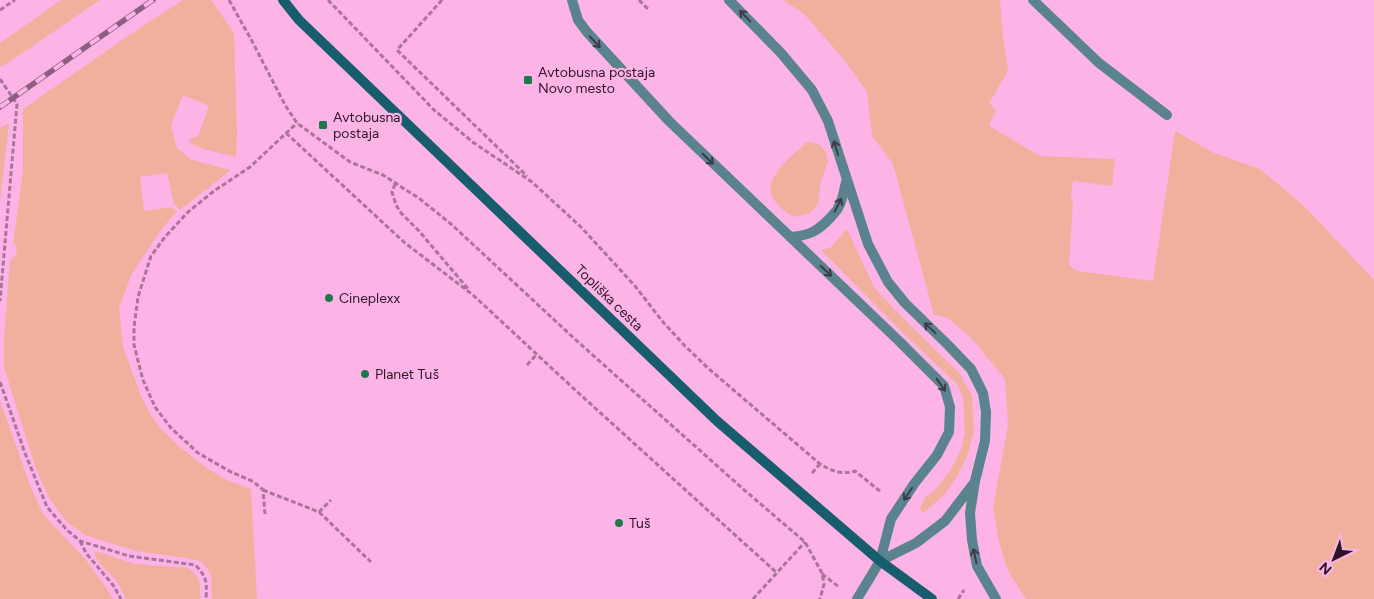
<svg xmlns="http://www.w3.org/2000/svg" width="1374" height="599" viewBox="0 0 1374 599" font-family="Figtree,sans-serif">
	<rect width="100%" height="100%" fill="#fcb4e7"/>
	<path fill="#f0b09d" d="M61,0H100L2,67L0,65V43Z
		M183,0H211L234,33L237,135L236,157C223,153 198,151 189,141L192,138L198,136L209,106L183,95L171,125L177,148L192,160L231,170L180,210L174,204L167,173L140,177L144,211L171,207L177,211L161,230L132,273L119,308L123,347L141,396L150,414L161,429L176,444L208,469L227,480L251,489L257,599H212L211,576L208,569L200,561L186,558L136,551L85,535L67,522L49,498L36,469L4,367V339L10,261L16,255L17,246L13,244L23,172V109L138,29Z
		M783,0H1000L1003,37L1008,71L989,103L996,110L989,126L1040,156L1115,159L1112,186L1073,181L1071,200L1073,201L1069,265L1077,271L1153,281L1175,131L1214,153L1260,169L1304,206L1374,280V599H1026L1025,598L1007,569L999,541L993,508L1008,425L1005,379L973,340L948,318L934,315L893,164L872,136L867,92L841,56L804,14Z
		M9,123L0,202V128Z
		M807,142L819,144L826,152L828,161L821,181L818,204L810,213L793,217C786,212 777,206 773,198C761,179 794,154 807,142Z
		M847,229L874,287L893,308L960,374L972,396L974,432L967,457L956,478L944,495L923,513L920,509L925,498L938,487L951,469L961,450L965,433L963,398L957,384L901,331L821,250L830,248Z
		M0,400L31,488L43,514L86,560L107,589L113,599H0Z
		M94,552H99L135,564L188,568L196,575L200,584V599H126C123,591 118,584 114,578C107,570 96,563 94,552Z"/>
	<g fill="none" stroke-linecap="round" stroke-linejoin="round">
		<path stroke="#aa749b" stroke-width="3" stroke-dasharray="5 2.5" stroke-linecap="butt" d="M229,0L252,41L285,105L297,123L350,162L383,175L420,199L451,224L577,341L742,488L805,542L822,573L824,584L820,599
			M328,0L434,110L474,143L532,182L581,227L635,286L663,322L685,346L709,369L820,464C832,471 842,475 855,471L881,492
			M442,0L397,50L527,176
			M639,0L649,10
			M0,10L15,0
			M0,79L17,104L0,301
			M286,133L405,243L473,295L573,388L777,573
			M395,184L392,192L396,205L401,213L419,231L469,290
			M527,365L537,354
			M0,382L25,453L47,507L66,529L80,541L129,556L195,565C207,576 207,583 206,599
			M812,473L820,464
			M263,490L319,512L331,500
			M319,512L371,562
			M265,514L263,490L254,482L231,472L198,453L171,428L155,407L143,380L134,345V327L138,297L151,256L165,237L188,212L214,191L250,167L297,123
			M80,541L86,553L113,585L121,599
			M822,574L839,587
			M753,599L805,542
			M958,599L964,590"/>
		<path stroke="#5b838e" stroke-width="10" d="M572,0L578,20L587,32L669,121L898,340L944,386L950,407L949,432L937,455L914,484L891,519L880,561L857,599
			M729,0L781,53L812,90L828,121L868,244L888,282L905,303L948,345L971,369L983,393L986,412L985,441L975,481L970,513L972,540L977,566L996,599
			M1033,0L1099,63L1167,115
			M790,237C809,236 818,231 831,217C833,214 837,211 838,208C843,200 844,190 846,182
			M880,561L916,543L945,521L974,483"/>
		<path stroke="#185d6e" stroke-width="10" d="M283,0L299,20L717,421L880,561L932,599"/>
		<g stroke="#8d5e80" stroke-width="5.5">
			<path id="rail" d="M0,107L153,0"/>
		</g>
		<use href="#rail" stroke="#fcb4e7" stroke-width="4" stroke-dasharray="11" stroke-linecap="butt"/>
	</g>
	<defs><path id="oneway-shaft" d="M-6 0H5M1.5-3L5.5 0L1.5 3" fill="none" stroke-width="1.6" stroke-linecap="round" stroke-linejoin="round" transform="scale(1.25)"/></defs>
	<g stroke="#3d3a4a">
		<use href="#oneway-shaft" transform="translate(745 16) rotate(-134)"/>
		<use href="#oneway-shaft" transform="translate(595 42) rotate(47)"/>
		<use href="#oneway-shaft" transform="translate(836 148) rotate(-107)"/>
		<use href="#oneway-shaft" transform="translate(708 159) rotate(44)"/>
		<use href="#oneway-shaft" transform="translate(838 205) rotate(-63)"/>
		<use href="#oneway-shaft" transform="translate(826 271) rotate(44)"/>
		<use href="#oneway-shaft" transform="translate(930 328) rotate(-137)"/>
		<use href="#oneway-shaft" transform="translate(941 385) rotate(55)"/>
		<use href="#oneway-shaft" transform="translate(908 494) rotate(123)"/>
		<use href="#oneway-shaft" transform="translate(975 556) rotate(-101)"/>
	</g>
	<g fill="#1d784d" stroke="#fcb4e7" stroke-width="2">
		<rect x="523" y="75" width="10" height="10" rx="2.5"/>
		<rect x="318" y="120" width="10" height="10" rx="2.5"/>
		<circle cx="329" cy="298" r="5"/>
		<circle cx="365" cy="374" r="5"/>
		<circle cx="619" cy="523" r="5"/>
	</g>
	<g text-anchor="middle" dominant-baseline="central" stroke-width="4.5" stroke-linejoin="round" paint-order="stroke">
		<g font-size="14" fill="#2d1326" stroke="#fcb4e7" text-anchor="start">
			<text x="538" y="72">Avtobusna postaja<tspan x="538" dy="16">Novo mesto</tspan></text>
			<text x="333" y="117">Avtobusna<tspan x="333" dy="16">postaja</tspan></text>
			<text x="339" y="298">Cineplexx</text>
			<text x="375" y="374">Planet Tuš</text>
			<text x="629" y="523">Tuš</text>
		</g>
		<g font-size="14" fill="#2d1326" stroke="#fcb4e7">
			<text transform="translate(609 298) rotate(44)">Topliška cesta</text>
		</g>
	</g>
	<g transform="translate(1334 559) rotate(222)" stroke="#fcb4e7" stroke-width="4" paint-order="stroke">
	<path d="M0-4L9 19L0 12L-9 19Z" fill="#2d1326"/>
	<text y="-8" font-size="14" font-weight="bold" text-anchor="middle" fill="#2d1326">N</text>
	</g>
</svg>
